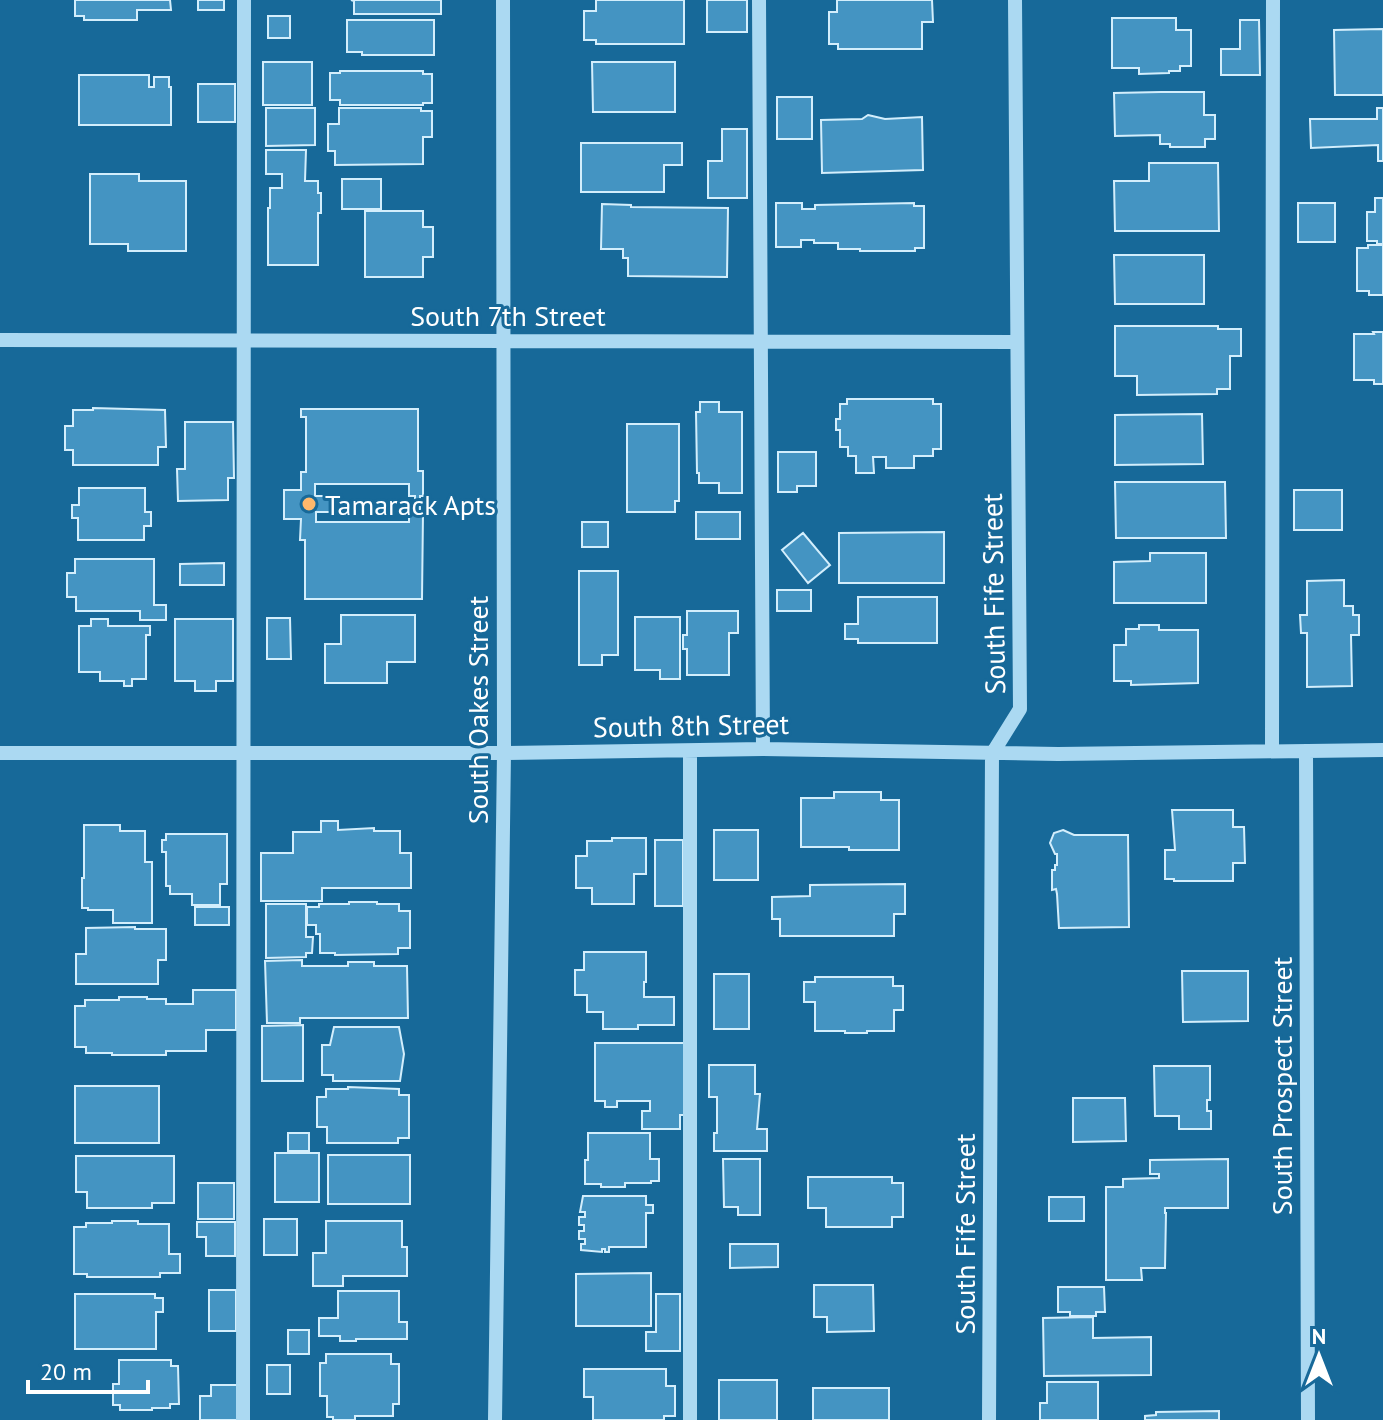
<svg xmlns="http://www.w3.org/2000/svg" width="1383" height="1420" viewBox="0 0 1383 1420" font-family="'PT Sans',sans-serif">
	<rect width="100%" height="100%" fill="#176999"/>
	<path fill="#4494c2" stroke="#d3eefc" stroke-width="2" fill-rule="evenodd" d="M75,0H170L171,10H137V20H84V16H75Z
		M198,0H224V10H198Z
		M351,0H441V14H354V1Z
		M596,0H684V44H596V40H584V11H596Z
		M707,0H747V32H707Z
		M837,0H932L933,22H922V49H838V44H829V12H837Z
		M268,16H290V38H268Z
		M1112,18H1176V30H1191V66H1180V71H1169V73L1139,74V68H1112Z
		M347,20H434V55H362V52H347Z
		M1240,20H1259L1260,75H1221V49H1240Z
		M1383,29V95H1335L1334,30Z
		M263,62H312V105H263Z
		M592,62H675V112H593Z
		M340,71H423V74H432V103H423V105H340V100H330V73H340Z
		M79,75H149V87H154V77H169V87H171V125H79Z
		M198,84H235V122H198Z
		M1161,92H1204V115H1215V139H1205V147H1170V144H1160V135L1115,136L1114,93Z
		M777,97H812V139H777Z
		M266,108H315V145L266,146Z
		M339,108H421V111H432V137H423V164L335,165V151H328V124H339Z
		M1377,108H1383V161H1378V145L1311,148L1310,119H1377Z
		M868,115L885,119L922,117L923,170L822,173L821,120L862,119Z
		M722,129H747V198H708V161H722Z
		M581,143H682V165H664V192H581Z
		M266,150H306L305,181H318V193H321V213H318V265H268V208H270V188H282V174H266Z
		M1149,163H1218L1219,231H1115L1114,181H1149Z
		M90,174H139V181H186V251H128V244H90Z
		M342,179H381V209H342Z
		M1375,198H1383V244H1377V241H1367V212H1375Z
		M776,203H802V209H815V205L914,203V206H924V248H915V251H860V249H838V243H814V240H801V247H776Z
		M1298,203H1335V242H1298Z
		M602,204L631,205V207L728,208L727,277L628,276V258H623V249H601Z
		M365,211H423V227H433V257H423V277H365Z
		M1368,245H1383V295H1369V291H1357V248H1368Z
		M1114,255H1204V304H1115Z
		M1115,326H1218V329H1241V356H1230V389H1217V394L1137,395V376H1115Z
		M1373,332H1383V384H1374V380H1354V334H1374Z
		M847,399H933V404H941V449H933V456H914V468H886V457H873L874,473H856V456H848V447H840V430H836V419H840V404H847Z
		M700,402H719V412H742V493H719V483H699V473H697L696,412H700Z
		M93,408L165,410L166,447H158V465H73V450H65V426H73V410H93Z
		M301,409H418V471H423V496H420V513H423L422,599H305V540H300L301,519H284V490H301V472H306V417H301ZM315,484H409V496H415V512H409V522H316V512H334V496H315Z
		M1202,414L1203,464L1115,465V415Z
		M185,422H233L234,478H228V500L178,501L177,469H185Z
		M627,424H679V501H675V512H627Z
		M778,452H816V486H797V492H778Z
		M1115,482H1225L1226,538H1116Z
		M79,488H145V512H151V526H144V540H78V518H72V505H79Z
		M1294,490H1342V530H1294Z
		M696,512H740V539H696Z
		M582,522H608V547H582Z
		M944,532V583H839V533Z
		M803,533L830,565L808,583L782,550Z
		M1150,553H1206V603H1114V562L1150,561Z
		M75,559H154V605H166V620H140V611H76V597H67V573H75Z
		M224,563V585H180V564Z
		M579,571H618V655H602V665H579Z
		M1344,580V606H1353V615H1359V635H1351L1352,686L1307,687V633H1301L1300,615H1307V581Z
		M777,590H811V611H777Z
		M858,597H937V643H858V639H845V624H858Z
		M687,611H738V633H729V675H687V649H683V635H687Z
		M341,615H415V662H387V683H325V644H341Z
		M635,617H680V679H660V670H635Z
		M267,618H290L291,659H267Z
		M91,619H108V626H150V635H146V679H132V686H124V681H100V672H79V626H91Z
		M175,619H233V681H216V691H195V681H175Z
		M1139,625H1159V630H1198V683L1131,685V681H1114V645H1126V629H1139Z
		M834,792H881V800H899V850H849V847H801V798H834Z
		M1172,810H1233V827H1244L1245,863H1233V881H1174V879H1165V850H1175Z
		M321,821H338V830L374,828V831H400V853H411V888H322V901H261V853H293V832H321Z
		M84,825H120V831H145V862H152V923H113V910H88V908H82V878H84Z
		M714,830H758V880H714Z
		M1063,830L1074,835H1128L1129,927L1059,928L1057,894L1056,889L1052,890V870H1055V865H1057V854H1055L1050,843L1054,833Z
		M166,834H227V884H220V905H192V894H170V886H166V852H162V840H166Z
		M612,838H646V874H634V904H592V888H576V856H587V841H612Z
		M655,840H683V906H655Z
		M905,884V914H894V936H780V919H772V897L810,896V885Z
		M349,902H377V904H399V911H410V948H398V954L335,955V953H320V934H316V925H307V907H319V904H349Z
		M266,904H306V937H313L312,953H306V957L266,958Z
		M195,907H229V925H195Z
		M135,927V929H166V960H158V984H76V954H86V928Z
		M584,952H646V982H644V997H674V1025H638V1029H603V1012H587V995H575V970H584Z
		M302,960V966H348V962H374V966H407L408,1018H300V1023H267L265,961Z
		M1182,971H1248V1021L1183,1022Z
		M714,974H749V1029H714Z
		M815,977H893V986H903V1010H894V1031H867V1033H845V1031H815V1002H804V982H815Z
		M193,990H236V1030H206V1051H166V1055H112V1053H86V1047H75V1006H85V1000H119V997H147V999H166V1004H193Z
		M303,1025V1081H262V1026Z
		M334,1027H399L404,1054L400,1081H333V1075H322V1045H330Z
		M595,1043H685V1115H680V1129H642V1111H650V1101H617V1107H605V1101H595Z
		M709,1065H755V1094H760L757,1129H767V1151H714V1133H717V1097H709Z
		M1154,1066H1210V1100H1207V1111H1211V1129H1179V1116H1155Z
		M75,1086H159V1143H75Z
		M348,1087L399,1089V1095H409V1138H398V1143H327V1127H317V1097H326V1089H348Z
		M1073,1098H1125L1126,1141L1073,1142Z
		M288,1133H309V1151H288Z
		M588,1133H650V1159H659V1181H651V1183H625V1187H601V1184H585V1160H588Z
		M275,1153H319V1202H275Z
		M328,1155H410V1204H328Z
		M76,1156H174V1203H152V1208H87V1192H76Z
		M723,1159H760V1215H738V1207H724Z
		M1228,1159V1208H1165V1213H1166L1165,1268H1141L1142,1280H1106V1187H1123V1179L1159,1178V1174H1150V1160Z
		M808,1177H892V1183H903V1217H892V1227H826V1208H808Z
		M198,1183H234V1219H198Z
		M583,1196H646V1205H653V1213H646V1247H609V1252H605V1249H602V1252L581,1250V1244H585V1239H579V1231H584V1225H579V1217H585V1212H580Z
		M1049,1197H1084V1221H1049Z
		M264,1219H297V1255H264Z
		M112,1221H138V1224H169V1254H180V1273H160V1277H87V1274H74V1227H86V1223H112Z
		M326,1221H402V1247H407V1276H343V1286H313V1253H326Z
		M197,1222H235V1256H206V1237H197Z
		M730,1244H778V1267L730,1268Z
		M651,1273V1326H576V1274Z
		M814,1285H873L874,1331L827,1332V1317H814Z
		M1058,1287H1104L1105,1312H1096V1316H1070V1312H1058Z
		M209,1290H236V1331H209Z
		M338,1291H399V1322H407V1339H356V1341H340V1336H319V1318H338Z
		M75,1294H155V1298H163V1312H156V1349H75Z
		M656,1294H680V1351H646V1332H656Z
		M1093,1317V1338L1151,1337V1375L1044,1376L1043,1318Z
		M288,1330H309V1354H288Z
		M326,1354H391V1364H399V1404H393V1416H355V1420H333V1417H327V1396H320V1363H326Z
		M119,1360H171V1366H178L179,1404H170V1408H152V1410H120V1405H113V1384H119Z
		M267,1365H290V1394H267Z
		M584,1369H666V1386H675V1416H664V1420H593V1397H584Z
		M719,1380H777V1420H719Z
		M1047,1382H1098V1420H1040V1403H1047Z
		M211,1385H237V1420H200V1396H211Z
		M813,1388H889V1420H813Z
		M1219,1411V1420H1145V1416L1156,1415V1412Z"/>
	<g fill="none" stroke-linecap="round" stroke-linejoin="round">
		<path stroke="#abd9f2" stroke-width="14" d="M759,0L763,749
			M0,340L1016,342
			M1272,751L1273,0
			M1306,751L1308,1420
			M0,753H504L763,749L1058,754L1383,750
			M243,1420L244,0
			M495,1420L504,753L503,0
			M690,1420V751
			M989,1420L992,754L1020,709L1015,0"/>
	</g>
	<circle fill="#ffb86c" stroke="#176999" stroke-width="3" cx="309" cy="504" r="8"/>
	<g text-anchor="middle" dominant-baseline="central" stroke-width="6" stroke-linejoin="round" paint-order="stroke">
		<g font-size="28" fill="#fff" stroke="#176999">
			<text x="508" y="315">South 7th Street</text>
			<text transform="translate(993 594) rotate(-91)">South Fife Street</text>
			<text transform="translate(477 710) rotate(-90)">South Oakes Street</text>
			<text transform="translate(691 725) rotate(-1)">South 8th Street</text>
			<text transform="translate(1281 1086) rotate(-90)">South Prospect Street</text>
			<text transform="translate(964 1234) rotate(-90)">South Fife Street</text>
		</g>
		<g font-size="28" fill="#fff" stroke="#176999" text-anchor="start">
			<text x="325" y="504">Tamarack Apts</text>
		</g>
	</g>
	<g transform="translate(1319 1356)" stroke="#176999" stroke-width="6" paint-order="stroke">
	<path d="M0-6L14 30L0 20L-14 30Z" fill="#ffffff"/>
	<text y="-12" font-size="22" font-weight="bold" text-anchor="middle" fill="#ffffff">N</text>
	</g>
	<path d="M28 1380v12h120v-12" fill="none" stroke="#ffffff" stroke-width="4"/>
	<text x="40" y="1380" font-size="24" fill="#ffffff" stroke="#176999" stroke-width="6" paint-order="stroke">20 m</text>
</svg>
